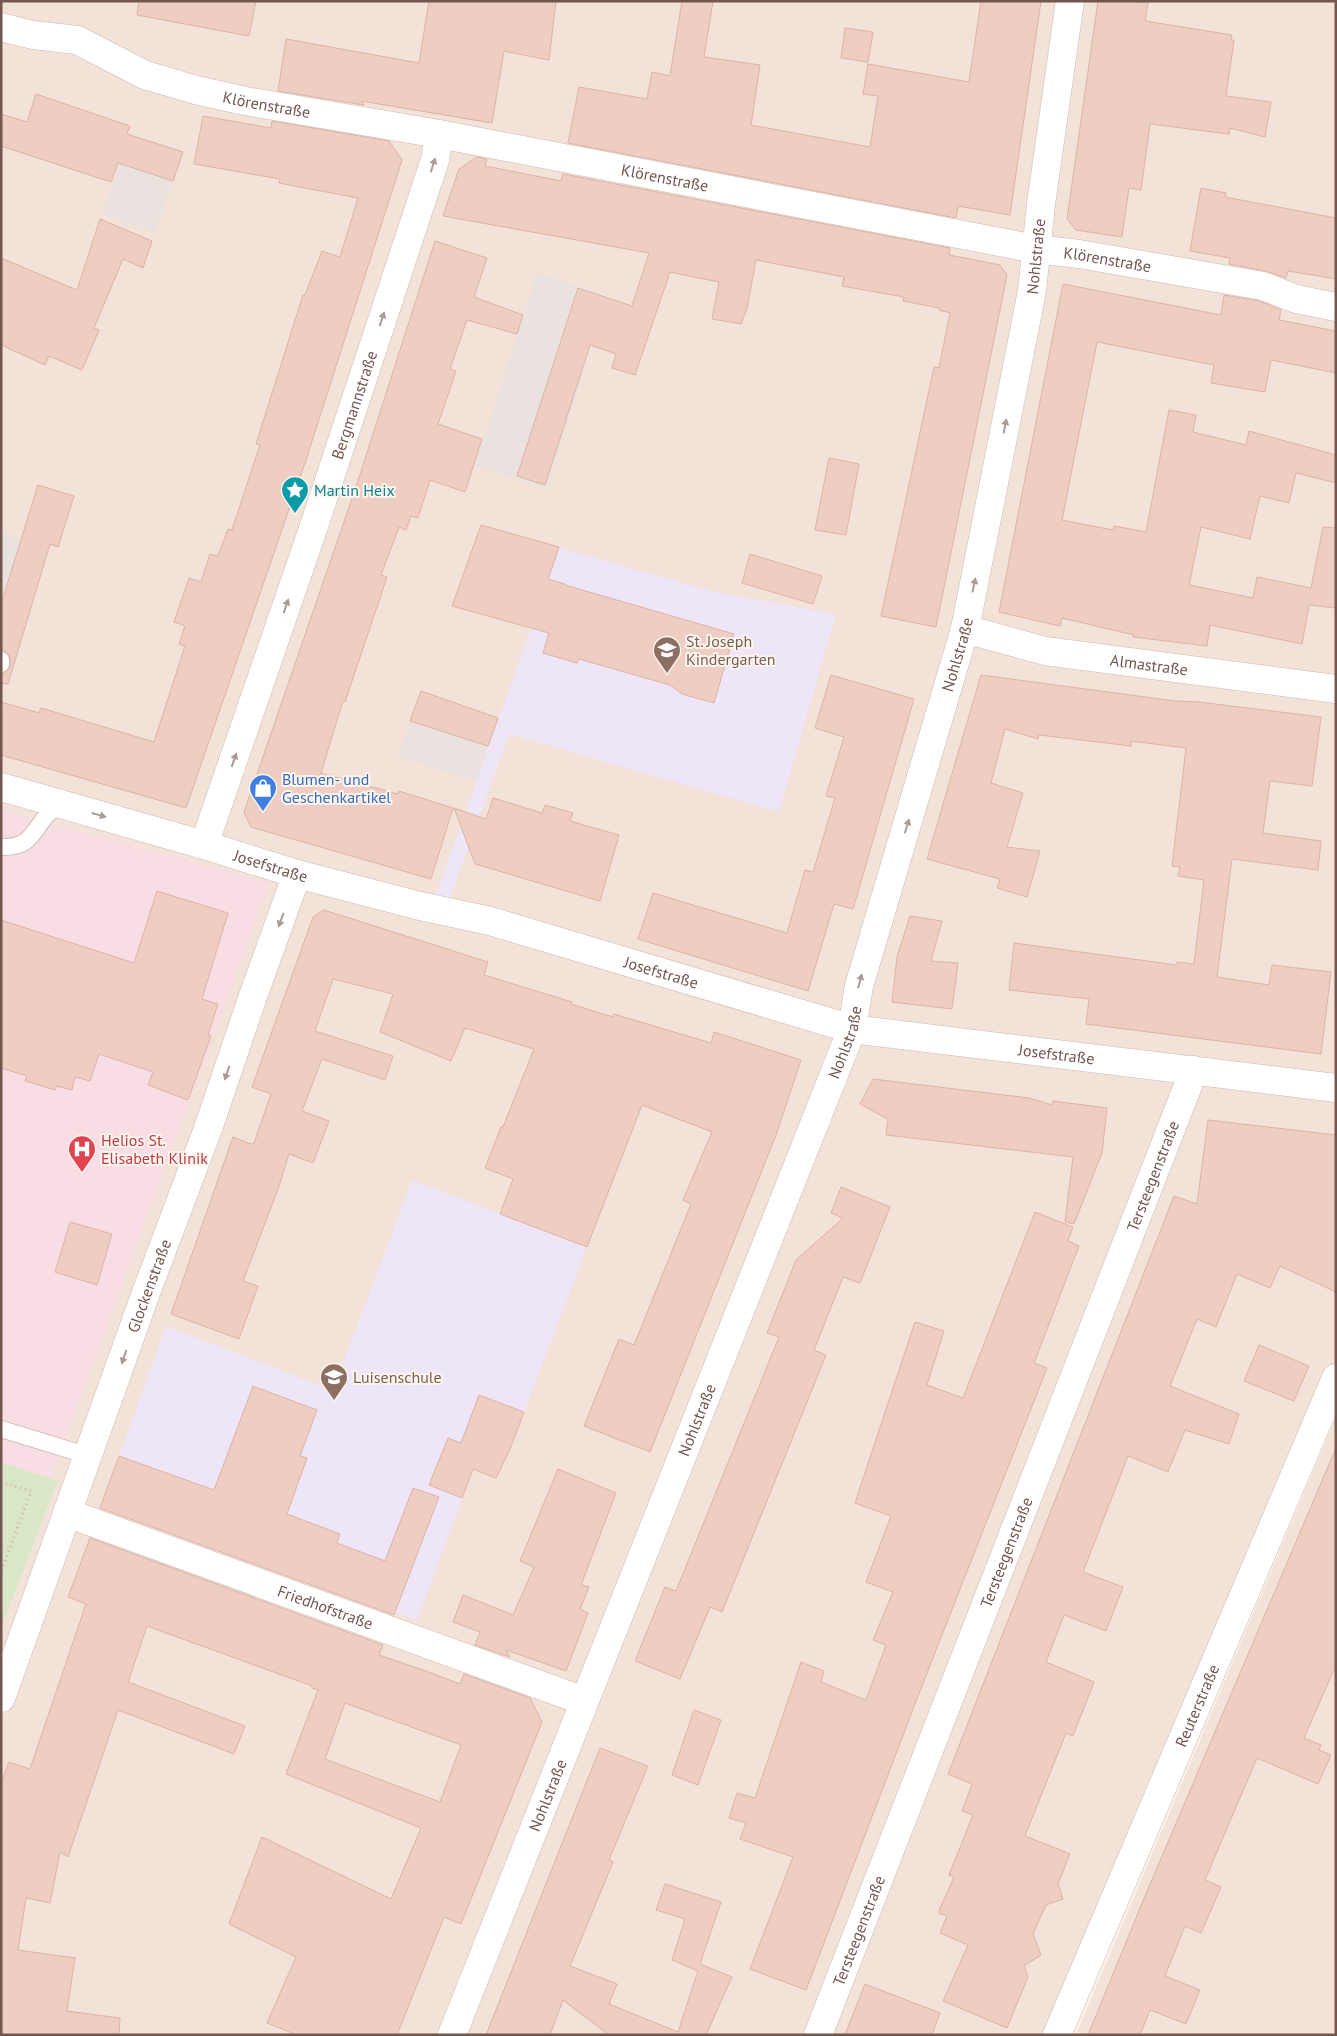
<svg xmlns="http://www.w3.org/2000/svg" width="1337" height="2036" viewBox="0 0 1337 2036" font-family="'PT Sans',sans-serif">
	<rect width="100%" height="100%" fill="#fbf1e9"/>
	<path fill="#f2e2d7" d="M1,1H1336V1378L1057,2035H1V1628L58,1481L1,1462Z
		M1336,1417V2035H1076Z"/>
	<path fill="#eae2de" d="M129,135L183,152L155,232L102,214Z
		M537,273L607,296L547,489L475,466Z
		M1,533L47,548L12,672L1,669Z
		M421,691L498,718L475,781L398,756Z"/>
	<path fill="#eee5f7" d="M560,548L715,592L836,614L779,812L509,734L445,912L431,908Z
		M412,1180L587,1247L524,1412L496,1477L473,1469L417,1620L152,1523L170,1474L119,1456L166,1326L333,1390Z"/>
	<path fill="#f8dde4" d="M1,810L270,883L51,1478L1,1462Z"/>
	<path fill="#d9e7c8" d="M1,1462L58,1481L1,1628Z"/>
	<path fill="#eecdc2" stroke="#dfb2a4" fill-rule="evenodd" d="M139,1H256L249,36L137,15Z
		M429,1H556L549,60L504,51L492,123L361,101L364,105L278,91L286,39L419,63Z
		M682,1H713L704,57L760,65L751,125L870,147L878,96L863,94L868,64L969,82L981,1H1041L1010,215L958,206L956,218L568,143L579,87L647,99L652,72L670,76Z
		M1098,1H1132L1148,3L1145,21L1232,35L1231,40H1234L1226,96L1271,102L1265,137L1230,128L1229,134L1150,124L1141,190L1129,188L1122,237L1076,230L1067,219Z
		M845,28L873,32L868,62L841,58Z
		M36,94L130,126L127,134L183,152L173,181L118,163L111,182L1,146V114L27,122Z
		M203,116L271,128L272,121L389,141L402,160L306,460L186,808L1,755V702L39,713L41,708L154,742L185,646L179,644L185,626L174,622L189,578L201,582L210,554L218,556L228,529L232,530L260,445L256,444L303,295H305L322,251L340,257L358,198L279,183L280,179L194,164Z
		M477,157L487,159L485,166L561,181L563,174L950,248L949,255L1000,265L1007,275L936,627L881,616L934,367L939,368L950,313L939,310V308L903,301L904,297L842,286L844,277L756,260L747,308L741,324L712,319L719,282L670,272L635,375L612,368L616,354L590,345L545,485L517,476L578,288L632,306L649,253L443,216L459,169Z
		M1201,188L1226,193L1225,197L1336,218V279L1288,271L1286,278L1266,271L1229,264L1230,258L1190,251Z
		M100,219L152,241L143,268L123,259L94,328L99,330L82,370L49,356L45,365L1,345V258L77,290Z
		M435,241L487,258L474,297L523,315L517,334L467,320L450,369L456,371L438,424L482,439L465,492L430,480L418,518L411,516L406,530L399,527L381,575L387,577L345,702L343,701L321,773L398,794L399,791L453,808L431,879L251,827L244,812L356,487Z
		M1063,284L1221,315L1224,295L1259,301L1281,310L1279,320L1336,331V373L1271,360L1265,392L1211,383L1214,365L1097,342L1062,520L1113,530L1114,526L1146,532L1169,410L1196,415L1193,432L1246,445L1249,431L1336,455V483L1296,473L1289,503L1260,496L1250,539L1201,527L1189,585L1253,598L1257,577L1311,588L1323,527L1336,528V608L1309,605L1302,644L1210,625L1207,646L1133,637L1134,635L1062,618L1060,626L999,612Z
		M829,458L859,464L846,535L815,530Z
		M38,485L74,496L58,547L50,544L8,684L1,683V674L9,669L11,664L9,655L1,650V604Z
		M481,525L559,547L548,579L565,584V585L734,634L714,703L682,694L670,685L579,659L577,663L543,653L549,633L452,606Z
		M750,554L822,576L813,604L742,583Z
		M831,675L914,699L853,909L834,904L808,991L638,939L653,893L787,933L805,870L813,872L835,798L826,796L844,737L815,728Z
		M981,675L1175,701L1199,702L1321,717L1312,786L1270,781L1263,833L1321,841L1318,870L1232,859L1217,977L1269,985L1272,965L1331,972L1321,1054L1086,1024L1089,999L1009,990L1014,943L1177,965V962L1194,964L1204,880L1178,876L1180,867L1172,866L1186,748L1131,741V746L1039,735L1038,739L1005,729L991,783L1023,793L1007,847L1040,851L1027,897L997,888L1000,879L927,859Z
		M421,691L498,718L488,746L410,721Z
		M493,798L542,813L545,805L573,813L570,821L619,835L600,901L475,864L454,808L486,819Z
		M157,891L228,913L202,999L218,1004L208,1035L211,1036L188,1100L148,1085L153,1072L99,1054L90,1081L75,1077L72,1090L57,1086L55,1090L25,1081L27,1076L1,1068V920L134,963Z
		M324,910L488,962L484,975L572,1002L571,1004L613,1017L614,1014L711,1043L714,1032L801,1060L776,1135L650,1452L584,1426L619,1339L634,1345L691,1204L683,1200L712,1132L642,1105L587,1247L500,1214L513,1179L485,1168L501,1127H503L534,1049L465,1028L451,1061L380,1032L393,994L333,979L315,1031L393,1056L385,1080L322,1059L302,1111L329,1121L313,1163L289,1154L278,1189L243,1281L258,1286L239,1339L171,1314L233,1137L251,1144L254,1143L271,1094L252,1087L313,917Z
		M910,916L942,921L931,961L958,963L952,1009L892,1002L897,957Z
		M873,1079L1029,1098L1052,1105L1053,1101L1107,1108L1102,1153L1074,1224L1065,1222L1073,1157L886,1135L888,1119L860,1104Z
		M1208,1120L1336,1135V1292L1280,1266L1270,1288L1237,1274L1216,1327L1197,1319L1170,1386L1239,1414L1229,1444L1185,1430L1168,1472L1128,1456L1083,1572L1123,1587L1106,1631L1064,1615L1046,1662L1094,1682L1073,1736L1066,1733L1025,1836L1070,1854L1058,1884L1063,1899L1046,1905L1033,1934L1041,1955L1024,1966L1028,1977L1007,2028L943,2001L968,1945L940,1933L947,1916L938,1913L954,1877L949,1875L973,1815L962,1811L972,1784L948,1774L1174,1196L1197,1204Z
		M841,1187L890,1207L860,1283L843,1277L814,1350L826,1355L743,1560L722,1612L710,1607L680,1679L635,1661L665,1587L676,1591L779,1337L767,1333L796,1260L843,1218L831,1213Z
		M1035,1212L1073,1227L1068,1241L1079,1246L1034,1363L1047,1368L918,1696L806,1990L750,1969L793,1857L740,1839L746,1823L729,1818L737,1793L755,1798L801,1662L824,1671L821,1682L866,1700L886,1645L873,1640L893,1592L866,1582L891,1516L855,1503L915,1322L944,1331L927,1385L963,1398Z
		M70,1222L112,1234L97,1285L55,1272Z
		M1259,1345L1309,1366L1294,1401L1244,1381Z
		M253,1386L317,1410L300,1456L307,1458L287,1514L340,1534L337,1543L385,1561L413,1488L439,1497L394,1615L100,1508L119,1456L214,1490Z
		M479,1395L524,1412L510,1449L496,1478L473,1469L462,1498L429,1485L448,1438L461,1443Z
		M1336,1448V1665L1304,1738L1321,1745L1319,1750L1331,1755L1318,1784L1257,1758L1205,1880L1221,1887L1201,1933L1185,1926L1165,1976L1200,1990L1186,2024L1150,2010L1140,2035H1088L1145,1896Z
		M558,1469L616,1493L581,1585L589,1587L580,1609L588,1613L566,1671L506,1650L510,1657L475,1645L480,1632L453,1622L463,1595L513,1615L534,1567L520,1561Z
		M90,1538L383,1645L379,1655L423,1670L460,1684L464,1674L530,1698L542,1722L461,1924L444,1917L397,2035H297L267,2023L296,1957L229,1924L262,1837L391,1899L421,1828L286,1774L318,1690L312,1688V1686L147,1626L128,1682L245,1726L234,1754L118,1710L68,1857L60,1852L50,1903L26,1898L18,1950L75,1958L67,2011L120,2018L119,2035H1V1783L9,1762L30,1769L86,1604L68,1597ZM345,1703L461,1745L440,1802L325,1759Z
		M694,1710L721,1720L698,1785L672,1775Z
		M600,1748L648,1766L609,1860L613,1862L570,1966L617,1984L609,2004L678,2032L698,1971L672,1960L685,1919L656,1910L665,1884L721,1902L700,1964L732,1977L706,2035H609L563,2000L550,2035H486Z
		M865,1984L940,2013L932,2035H845Z"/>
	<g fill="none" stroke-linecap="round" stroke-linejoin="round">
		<g stroke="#cebab2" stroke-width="18">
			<path id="lane" d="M1,660V664
				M1,847C32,848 32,831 48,814C52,810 57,807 61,804
				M1,1429L89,1456"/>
		</g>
		<g stroke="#cebab2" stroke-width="29">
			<g id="street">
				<path id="s1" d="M1,27L33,35L77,40L145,75L196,90L245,101L439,134L1036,249L1079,254L1263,286L1296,299L1336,307"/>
				<path id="s2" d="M965,629L1045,651L1336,689"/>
				<path id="s3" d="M1,787L204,845L297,874L420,906L490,921L852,1029L1336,1088"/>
				<path id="s4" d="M204,845L314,526L435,160L439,134"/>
				<path id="s5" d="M67,1513L584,1701"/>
				<path id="s6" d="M1,1698L147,1290L209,1126L252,999L297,874"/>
				<path id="s7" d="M452,2035L852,1029L859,986L965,629L1032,291L1041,204L1070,1"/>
				<path id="s8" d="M818,2035L1194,1070"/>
				<path id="s9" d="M1057,2035L1336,1378"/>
			</g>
		</g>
		<path stroke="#d3b0a5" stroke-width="3" stroke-dasharray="1 4" stroke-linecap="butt" d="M1,1482L31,1491L1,1572"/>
		<use href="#lane" stroke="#fff" stroke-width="16"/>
		<use href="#street" stroke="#fff" stroke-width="28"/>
	</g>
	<defs><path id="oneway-solid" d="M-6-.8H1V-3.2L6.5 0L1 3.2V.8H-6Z" transform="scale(1.25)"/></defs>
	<g fill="#ab9a95">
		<use href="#oneway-solid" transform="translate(433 165) rotate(-73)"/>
		<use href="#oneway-solid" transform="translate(382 319) rotate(-72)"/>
		<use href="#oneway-solid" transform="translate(1005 426) rotate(-79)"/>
		<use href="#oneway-solid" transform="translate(974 585) rotate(-78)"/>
		<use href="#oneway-solid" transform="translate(286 606) rotate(-71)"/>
		<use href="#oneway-solid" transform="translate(234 760) rotate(-71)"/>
		<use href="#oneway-solid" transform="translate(99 815) rotate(16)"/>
		<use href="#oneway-solid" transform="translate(907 826) rotate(-73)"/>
		<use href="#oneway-solid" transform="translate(281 920) rotate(110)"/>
		<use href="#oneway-solid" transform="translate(860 981) rotate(-75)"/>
		<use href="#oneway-solid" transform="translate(227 1073) rotate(109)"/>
		<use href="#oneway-solid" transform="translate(124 1357) rotate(109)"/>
	</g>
	<defs>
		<g id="sight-pin" transform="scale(1.4375)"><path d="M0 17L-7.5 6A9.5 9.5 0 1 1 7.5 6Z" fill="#0f9aa8" stroke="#fef5ef"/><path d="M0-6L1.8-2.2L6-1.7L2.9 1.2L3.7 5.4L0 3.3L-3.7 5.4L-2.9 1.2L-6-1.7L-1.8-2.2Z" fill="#fff"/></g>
		<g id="school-pin" transform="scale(1.4375)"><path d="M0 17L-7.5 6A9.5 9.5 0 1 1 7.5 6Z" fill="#8d6e63" stroke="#fef5ef"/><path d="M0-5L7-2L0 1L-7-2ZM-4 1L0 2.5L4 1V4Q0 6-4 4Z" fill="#fff"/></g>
		<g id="shop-pin" transform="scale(1.4375)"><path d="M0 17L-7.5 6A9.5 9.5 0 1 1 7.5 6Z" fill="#3f7fe0" stroke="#fef5ef"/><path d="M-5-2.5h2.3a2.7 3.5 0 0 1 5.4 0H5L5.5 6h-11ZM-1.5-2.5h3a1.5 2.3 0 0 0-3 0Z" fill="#fff"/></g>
		<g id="hospital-pin" transform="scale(1.4375)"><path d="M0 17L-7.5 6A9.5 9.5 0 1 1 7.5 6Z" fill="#e0444e" stroke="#fef5ef"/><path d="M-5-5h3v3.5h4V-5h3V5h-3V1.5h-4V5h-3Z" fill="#fff"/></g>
	</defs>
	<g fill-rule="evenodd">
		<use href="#sight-pin" x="295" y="490"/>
		<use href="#school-pin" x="667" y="650"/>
		<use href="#shop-pin" x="263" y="788"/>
		<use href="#hospital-pin" x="82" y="1149"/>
		<use href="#school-pin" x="334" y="1377"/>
	</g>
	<g text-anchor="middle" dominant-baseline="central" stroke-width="4" stroke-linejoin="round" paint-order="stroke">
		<g font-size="16" fill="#73564e" stroke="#fef5ef">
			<text stroke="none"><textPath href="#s1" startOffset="279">Klörenstraße</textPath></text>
			<text stroke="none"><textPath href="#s1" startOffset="684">Klörenstraße</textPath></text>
			<text stroke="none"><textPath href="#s7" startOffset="1878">Nohlstraße</textPath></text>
			<text stroke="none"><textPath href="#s1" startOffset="1134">Klörenstraße</textPath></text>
			<text stroke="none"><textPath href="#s4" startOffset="465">Bergmannstraße</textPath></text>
			<text stroke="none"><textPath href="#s7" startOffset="1472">Nohlstraße</textPath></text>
			<text stroke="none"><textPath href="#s2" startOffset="188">Almastraße</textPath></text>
			<text stroke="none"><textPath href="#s3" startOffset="281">Josefstraße</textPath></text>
			<text stroke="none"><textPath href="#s3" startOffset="686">Josefstraße</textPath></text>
			<text stroke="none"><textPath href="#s7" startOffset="1068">Nohlstraße</textPath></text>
			<text stroke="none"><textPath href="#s3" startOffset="1091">Josefstraße</textPath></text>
			<text stroke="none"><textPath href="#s8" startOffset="922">Tersteegenstraße</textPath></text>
			<text stroke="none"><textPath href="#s6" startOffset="438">Glockenstraße</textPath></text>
			<text stroke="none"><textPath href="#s7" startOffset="662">Nohlstraße</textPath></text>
			<text stroke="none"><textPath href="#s8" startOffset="518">Tersteegenstraße</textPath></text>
			<text stroke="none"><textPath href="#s5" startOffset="275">Friedhofstraße</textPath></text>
			<text stroke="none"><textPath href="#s9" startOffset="358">Reuterstraße</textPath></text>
			<text stroke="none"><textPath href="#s7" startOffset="258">Nohlstraße</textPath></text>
			<text stroke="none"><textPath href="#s8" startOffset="112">Tersteegenstraße</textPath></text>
		</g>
		<g font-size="16" fill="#0d838f" stroke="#fef5ef" text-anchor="start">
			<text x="314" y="490">Martin Heix</text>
		</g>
		<g font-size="16" fill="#785e54" stroke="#fef5ef" text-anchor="start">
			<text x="686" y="641">St. Joseph<tspan x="686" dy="18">Kindergarten</tspan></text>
			<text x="353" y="1377">Luisenschule</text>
		</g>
		<g font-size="16" fill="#366cbe" stroke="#fef5ef" text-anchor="start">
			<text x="282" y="779">Blumen- und<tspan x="282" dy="18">Geschenkartikel</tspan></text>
		</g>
		<g font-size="16" fill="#be3a42" stroke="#fef5ef" text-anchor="start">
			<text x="101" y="1140">Helios St.<tspan x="101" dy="18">Elisabeth Klinik</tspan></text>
		</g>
	</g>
	<rect width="1337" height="2036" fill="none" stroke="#73564e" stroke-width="5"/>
</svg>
